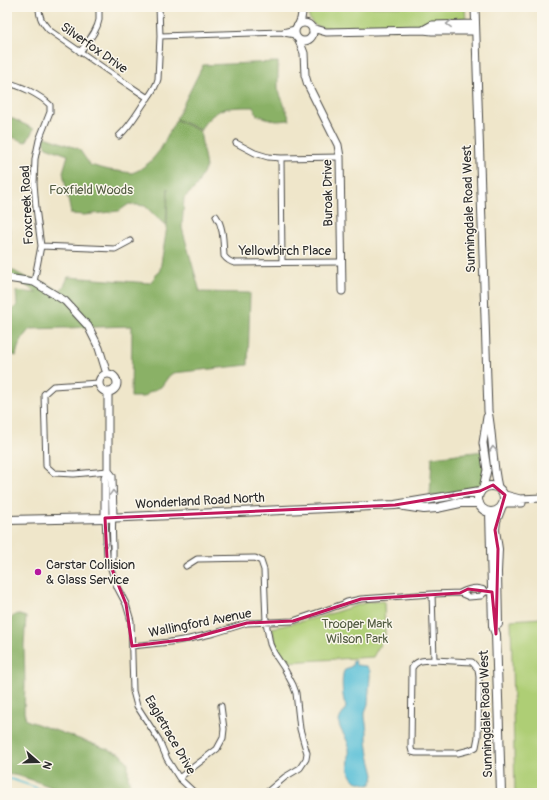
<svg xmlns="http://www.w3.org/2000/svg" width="549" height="800" viewBox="0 0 549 800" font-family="Pangolin,sans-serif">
	<rect width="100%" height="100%" fill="#fbf7ec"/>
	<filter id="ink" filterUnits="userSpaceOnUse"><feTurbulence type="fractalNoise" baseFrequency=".025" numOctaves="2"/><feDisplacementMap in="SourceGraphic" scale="8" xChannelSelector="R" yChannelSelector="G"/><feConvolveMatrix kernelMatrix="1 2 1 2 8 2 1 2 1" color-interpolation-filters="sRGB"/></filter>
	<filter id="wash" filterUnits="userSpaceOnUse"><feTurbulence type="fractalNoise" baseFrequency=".012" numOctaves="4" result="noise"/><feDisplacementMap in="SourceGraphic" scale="16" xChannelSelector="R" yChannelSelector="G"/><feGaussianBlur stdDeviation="0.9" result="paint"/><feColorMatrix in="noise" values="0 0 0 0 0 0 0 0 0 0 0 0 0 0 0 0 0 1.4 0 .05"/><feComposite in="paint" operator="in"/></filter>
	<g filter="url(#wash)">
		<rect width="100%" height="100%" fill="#efe6ca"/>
		<path fill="#aece75" stroke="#6c7c50" d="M308,7H465L466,22L422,27L392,29L388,26L361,28L359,26L349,27L343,30L326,28L317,26L314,25L309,18Z
			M384,601L385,635L373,657L286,662L277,651L272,628L320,617L367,602Z
			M542,618V793H515L511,620Z"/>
		<path fill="#8ab166" stroke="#5a6e48" d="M278,62V89L290,120L276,121L257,115L253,107C246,107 231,107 224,109C216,111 203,122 201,130L176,119L203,65Z
			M7,116L34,129L26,142C19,141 14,136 7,137Z
			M176,120L200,131L206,167L196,187L184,198L182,228L200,292L250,293L248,365L173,373L169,376L161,387L150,392L144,397H131L132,326L30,329C22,337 18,345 16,356L13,355L9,333L10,313L17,305L16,291L37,293L7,273V215L10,237V269L27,278L48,284L60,291L65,284L68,277L150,283L160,270L167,227L168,188L166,226L145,206L129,204L119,211L84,215L71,214L63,172L68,155L46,147L43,136L79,149L90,165L109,170L132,173L139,170L150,162L160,150Z
			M484,451V492L478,496H430L432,457Z
			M16,614L26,617L24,645L25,684L24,712L26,720L121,754L128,763V777L130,784L138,793H64L62,791C52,788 16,772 7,775V622Z"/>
		<path fill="#59bfd7" stroke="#427581" d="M353,661H355L356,665L366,666L370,671V677L368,704L365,712V717L367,731V741L369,755L374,775L373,780L371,784L368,785C363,782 356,783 352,778C346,769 350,757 349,748C349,740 339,730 339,723C339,716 345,713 346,706C342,700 341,677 344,671C346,668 350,667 352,666Z"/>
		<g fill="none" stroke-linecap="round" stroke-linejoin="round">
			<path stroke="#59bfd7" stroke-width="1.5" d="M7,781L11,779L52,793"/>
		</g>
	</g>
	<g filter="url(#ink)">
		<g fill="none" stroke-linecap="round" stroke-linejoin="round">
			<g stroke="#484743" stroke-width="7">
				<path id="street" d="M39,7C39,18 42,22 49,30L121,80L148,98
					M284,33L295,35
					M160,36L283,32L295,29
					M80,52C87,42 97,32 99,20C99,16 99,11 99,7
					M7,83C20,85 40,95 50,105V112L39,140L35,159L34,183L36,208L41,246L34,282
					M119,136C130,126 136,115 144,103C150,95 156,88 158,79L160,36L159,7
					M236,143L255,153L268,157L281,158L340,157
					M281,158L282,262
					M216,216C224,228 223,242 224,256C227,260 230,262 235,263L341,262
					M41,246L115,249L130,241
					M99,383L53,386L44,394L46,466L54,473L74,474L108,471
					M105,518L107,557L117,587L126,604L131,621L133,691L137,706L159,740L167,759L179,778L195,793
					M186,566L197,559L255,558L261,561L264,570L266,622L270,644L274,653L284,668L293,685L296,693L300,729L304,743L307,753L306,759L300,768L285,777L266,793
					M112,568C115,551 111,534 113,517
					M460,593C466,590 474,587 481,589C483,589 485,591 487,592
					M432,594L434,660L472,662L478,669L479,677L478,737L476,747L470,750L458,753H416L412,752L411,748L412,668C417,659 424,661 434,660
					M132,646L170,642L189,639L215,633L247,623L293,621L343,604L347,602L361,599L432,594L460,593L469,597L481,596L485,592
					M179,778L217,749L223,738L224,729L221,706"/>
			</g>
			<g stroke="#484743" stroke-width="9">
				<path id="secondary" d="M475,7L488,411C493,436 492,462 498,487
					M295 32a9 9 0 1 1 18 0a9 9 0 1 1-18 0Z
					M299,24L301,19L303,7
					M312,28L326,32L423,30L432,31H475
					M423,30L432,25L475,24
					M299,40L304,53L305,75L308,85L338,145L340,157L342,291
					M7,278L34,282L65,301L88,326L99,348L107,374
					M99 383a9 9 0 1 1 18 0a9 9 0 1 1-18 0Z
					M108,471L112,476L113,517
					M483,488L487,470L483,443L487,417
					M505,495L520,499L542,498
					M504,503H522
					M105,518V477L108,471V393"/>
			</g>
			<g stroke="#484743" stroke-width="10">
				<path id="primary" d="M478 499a13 13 0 1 1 26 0a13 13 0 1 1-26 0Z
					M404,506L424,509L437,508L460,503H479
					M490,512L493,626L496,634L501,793
					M7,520L105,518L395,505L480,491
					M498,624L497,572L498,549L495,530L496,521L501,508"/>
			</g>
			<use href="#street" stroke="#fff" stroke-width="5"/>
			<use href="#secondary" stroke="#fff" stroke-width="7"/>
			<use href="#primary" stroke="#fff" stroke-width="8"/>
		</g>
		<defs><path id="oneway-chevron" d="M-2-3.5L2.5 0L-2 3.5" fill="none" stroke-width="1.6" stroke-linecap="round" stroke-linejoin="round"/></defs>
		<g stroke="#a0a0a0">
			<use href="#oneway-chevron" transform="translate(449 24) rotate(178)"/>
			<use href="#oneway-chevron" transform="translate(493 449) rotate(-95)"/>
			<use href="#oneway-chevron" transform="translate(113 493) rotate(-92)"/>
			<use href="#oneway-chevron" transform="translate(452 496) rotate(170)"/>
			<use href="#oneway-chevron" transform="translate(106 544) rotate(88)"/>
		</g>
	</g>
	<path fill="none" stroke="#c2185b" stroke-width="3" stroke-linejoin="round" d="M493,485L505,495L495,530L498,549L496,634L492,592L468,589L460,593L361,599L293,621L247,623L189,639L132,646L126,604L107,557L105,518L395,505L480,491Z"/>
	<circle fill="#b5179e" stroke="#fbf7ec" stroke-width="1.5" cx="38" cy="572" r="4"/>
	<g text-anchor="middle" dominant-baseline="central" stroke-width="3" stroke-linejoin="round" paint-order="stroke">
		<g font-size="13" fill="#2b2b2b" stroke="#fbf7ec">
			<text transform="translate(94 48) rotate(35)">Silverfox Drive</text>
			<text transform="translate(328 193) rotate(-91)">Buroak Drive</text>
			<text transform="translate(27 205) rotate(-93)">Foxcreek Road</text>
			<text transform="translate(469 209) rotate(-92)">Sunningdale Road West</text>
			<text x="285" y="251">Yellowbirch Place</text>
			<text transform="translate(200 501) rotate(-3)">Wonderland Road North</text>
			<text transform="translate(200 623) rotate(-11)">Wallingford Avenue</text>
			<text transform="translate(486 714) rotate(-92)">Sunningdale Road West</text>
			<text transform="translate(170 735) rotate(60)">Eagletrace Drive</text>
		</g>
		<g font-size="13" fill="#525c41" stroke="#fbf7ec">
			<text x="91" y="190">Foxfield Woods</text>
			<text x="357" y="624">Trooper Mark<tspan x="357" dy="15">Wilson Park</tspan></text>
		</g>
		<g font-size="13" fill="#2b2b2b" stroke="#fbf7ec" text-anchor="start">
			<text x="46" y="565">Carstar Collision<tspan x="46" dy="15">&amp; Glass Service</tspan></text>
		</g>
	</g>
	<rect width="549" height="800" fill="none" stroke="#fbf7ec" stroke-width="24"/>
	<g transform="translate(38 762) rotate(110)" stroke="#fbf7ec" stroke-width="3" paint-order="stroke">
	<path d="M0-3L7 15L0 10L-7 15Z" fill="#2b2b2b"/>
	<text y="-6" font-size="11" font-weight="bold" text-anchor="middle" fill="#2b2b2b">N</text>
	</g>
</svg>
